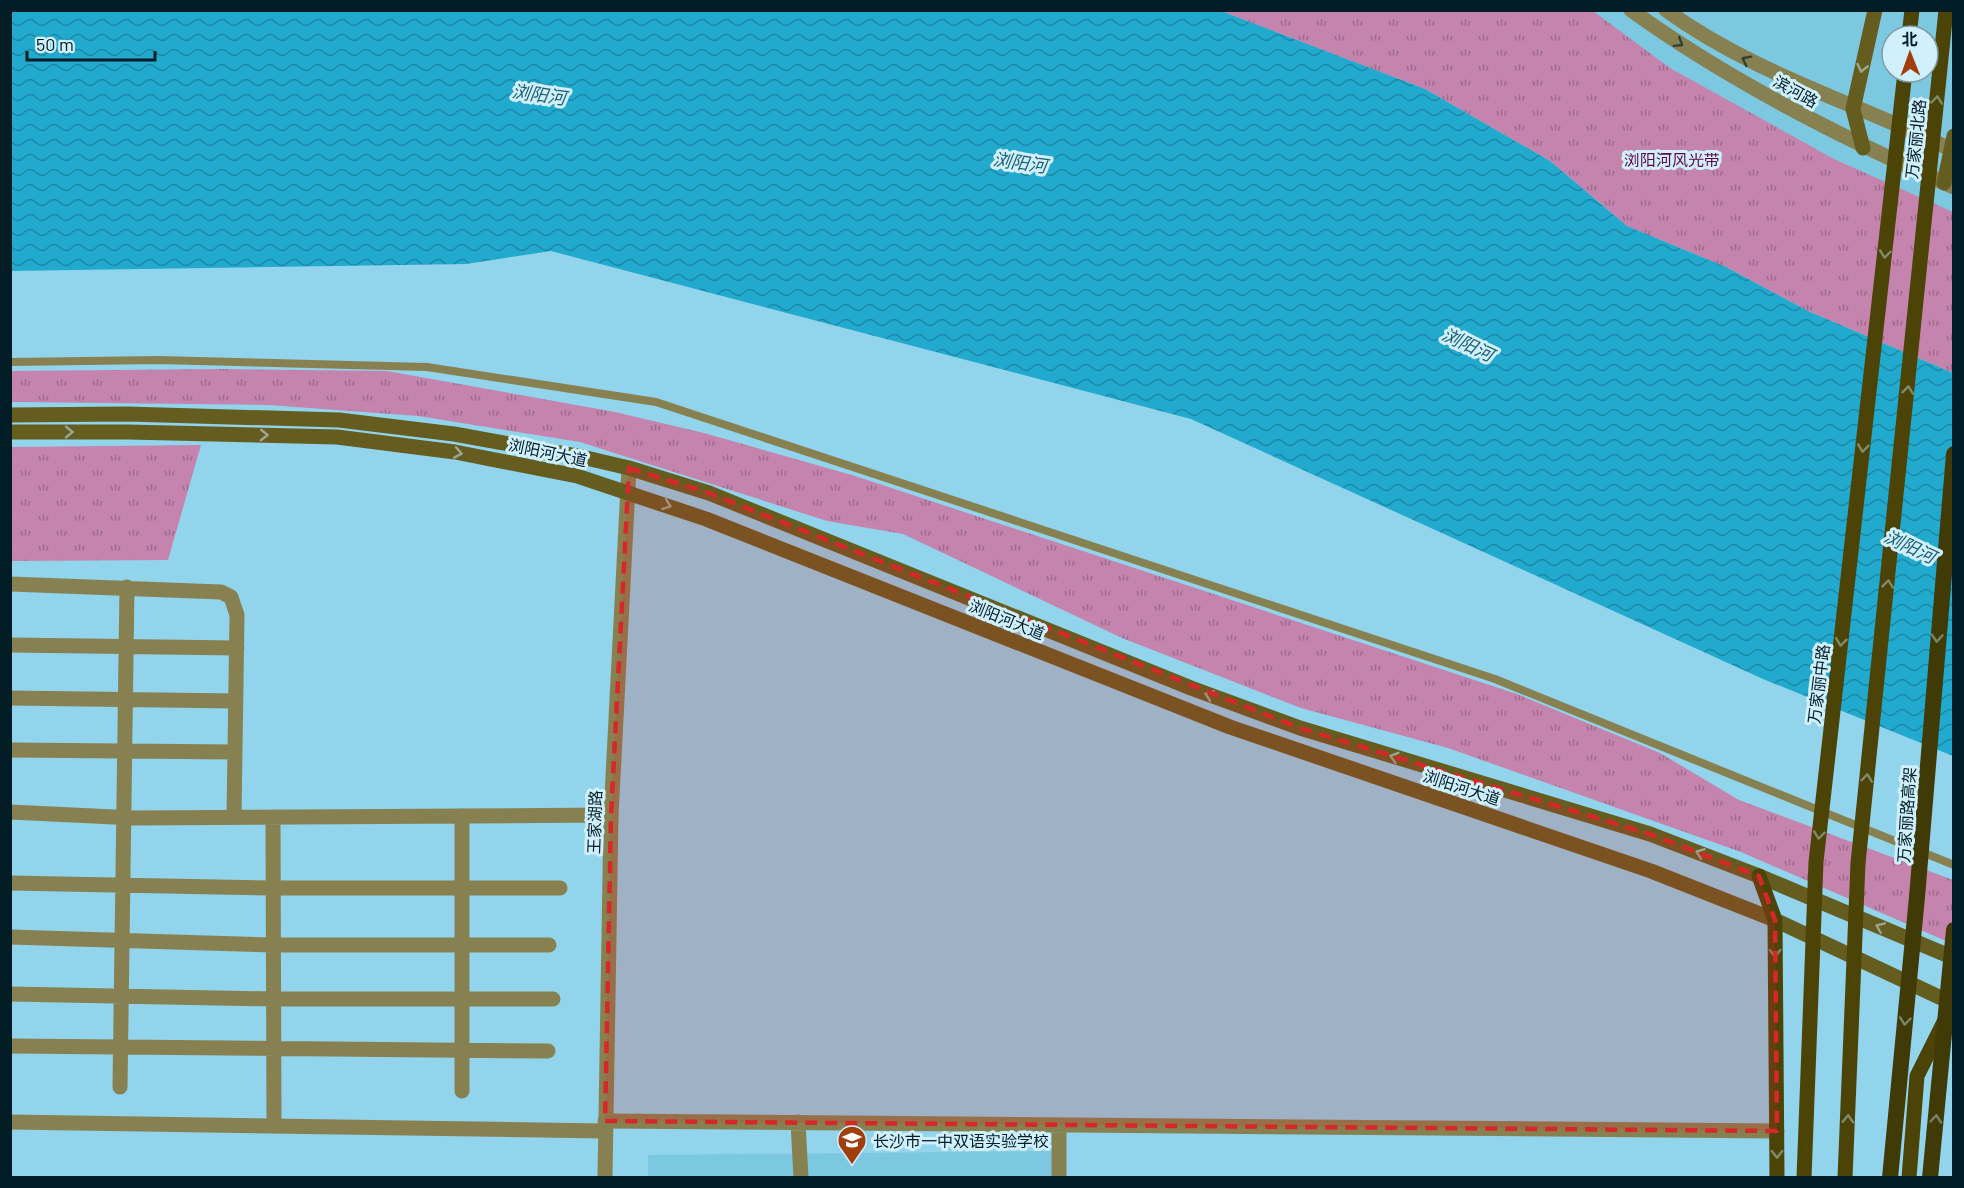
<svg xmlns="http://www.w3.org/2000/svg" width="1964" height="1188" viewBox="0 0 1964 1188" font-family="Barlow,'Noto Sans SC',sans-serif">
	<defs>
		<pattern id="grass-tufts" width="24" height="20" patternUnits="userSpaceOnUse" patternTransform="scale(1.5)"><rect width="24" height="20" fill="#c584ad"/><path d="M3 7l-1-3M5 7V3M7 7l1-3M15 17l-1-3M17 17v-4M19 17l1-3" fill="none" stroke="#9e6b8d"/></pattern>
		<pattern id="water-waves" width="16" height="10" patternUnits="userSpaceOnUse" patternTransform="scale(1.5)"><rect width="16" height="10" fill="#21a9ce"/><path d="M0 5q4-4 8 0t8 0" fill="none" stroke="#1b89a7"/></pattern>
	</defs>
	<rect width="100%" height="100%" fill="#91d4ec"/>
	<path fill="#7cc8e1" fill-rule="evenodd" d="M1221,11H1953V373ZM1892,36H1928V72H1892Z
		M1056,1151L1057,1177H648V1155Z"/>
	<path fill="url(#grass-tufts)" d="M1221,11H1593L1670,68L1834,159L1953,212V373L1808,311L1726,267L1627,226L1550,161L1425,89Z
		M223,369L387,371L615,412L704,433L855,476L1517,694L1660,753L1739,800L1953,880V944L1741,852L1448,748L1301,708L1122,638L903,534L827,521L580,442L418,416L268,405L11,402V371Z
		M201,445L168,560L11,561V447Z"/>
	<path fill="url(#water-waves)" d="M10,11H1221L1425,89L1550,161L1627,226L1726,267L1808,311L1953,373V756L1763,679L1191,419L551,251L466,264L11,271Z"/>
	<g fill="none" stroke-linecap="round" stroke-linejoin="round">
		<path stroke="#878151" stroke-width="8" d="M10,362L159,360L427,367L656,402L1495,679L1954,865"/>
		<path stroke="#878151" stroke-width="15" d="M10,584L221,592L231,597L237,615L234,817
			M10,645L237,648
			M10,698L236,701
			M10,750L235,752
			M10,812L135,818L611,815
			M462,816V1091
			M273,817L274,1126
			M10,883L273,888H560
			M10,937L273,945H549
			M10,994L274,999H553
			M10,1046L548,1051
			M120,1087L127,587
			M605,1121L1777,1131
			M798,1122L801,1178
			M1059,1178V1125"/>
		<path stroke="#878151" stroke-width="15" d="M1631,10C1731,82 1841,138 1954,187
			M1666,10C1754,74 1857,103 1954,151
			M10,1122L605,1131
			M605,1178L611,815L629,468"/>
		<path stroke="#655d20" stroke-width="15" d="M1863,148L1853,109L1875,10
			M1944,183L1954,136
			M10,415L127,414L339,420L454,434L582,457L629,468L709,493L1191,688L1300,728L1650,834L1759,876L1954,958
			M10,432H128L337,437L455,452L577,476L706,519L1230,727L1651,871L1775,920L1954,1004"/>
		<path stroke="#4c4407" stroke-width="15" d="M1909,36L1912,10
			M1759,876L1775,920L1777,1178
			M1909,1178L1917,1076L1944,1022"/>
		<path stroke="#4c4407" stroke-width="15" d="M1804,1178L1816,862L1905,72
			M1845,1178L1858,863L1946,10"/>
		<path stroke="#403a06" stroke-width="16" d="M1890,1178L1917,897L1954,454
			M1930,1178L1954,930"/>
	</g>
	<defs><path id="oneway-chevron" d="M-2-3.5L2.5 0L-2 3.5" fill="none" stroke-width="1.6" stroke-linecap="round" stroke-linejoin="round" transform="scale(1.5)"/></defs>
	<g stroke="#314035">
		<use href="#oneway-chevron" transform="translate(1679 43) rotate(32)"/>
		<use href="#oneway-chevron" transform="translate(1746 60) rotate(-153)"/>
	</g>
	<g stroke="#9aa68e">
		<use href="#oneway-chevron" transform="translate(1862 68) rotate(103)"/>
		<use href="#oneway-chevron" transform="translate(69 432)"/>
		<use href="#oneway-chevron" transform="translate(264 435) rotate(1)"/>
		<use href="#oneway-chevron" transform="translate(458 453) rotate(10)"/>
		<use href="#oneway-chevron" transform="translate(667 505) rotate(20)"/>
		<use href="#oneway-chevron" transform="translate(1209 695) rotate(-160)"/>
		<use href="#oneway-chevron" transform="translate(1394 757) rotate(-163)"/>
		<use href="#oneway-chevron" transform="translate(1700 853) rotate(-159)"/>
		<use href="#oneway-chevron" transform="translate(1880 927) rotate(-157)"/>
	</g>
	<g stroke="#808969">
		<use href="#oneway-chevron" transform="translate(1937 100) rotate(-84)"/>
		<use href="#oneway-chevron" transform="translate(1885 254) rotate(97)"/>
		<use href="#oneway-chevron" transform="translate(1908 390) rotate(-84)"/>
		<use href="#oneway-chevron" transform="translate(1863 448) rotate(97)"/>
		<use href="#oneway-chevron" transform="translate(1888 584) rotate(-84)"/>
		<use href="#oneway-chevron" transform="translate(1841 642) rotate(97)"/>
		<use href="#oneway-chevron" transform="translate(1867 778) rotate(-84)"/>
		<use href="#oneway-chevron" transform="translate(1819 835) rotate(97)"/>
		<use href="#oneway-chevron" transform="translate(1775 953) rotate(89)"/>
		<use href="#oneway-chevron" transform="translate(1848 1119) rotate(-88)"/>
		<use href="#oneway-chevron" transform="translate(1777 1154) rotate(90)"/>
	</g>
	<g stroke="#798368">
		<use href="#oneway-chevron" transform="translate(1937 638) rotate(94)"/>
		<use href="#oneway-chevron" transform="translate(1905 1021) rotate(96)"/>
		<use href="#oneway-chevron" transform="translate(1936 1119) rotate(-85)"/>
	</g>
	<path fill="#d62828" fill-opacity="0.2" stroke="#d62828" stroke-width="4.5" stroke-dasharray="12 8" stroke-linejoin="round" d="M629,468L709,493L1300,728L1650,834L1759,876L1775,920L1777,1131L605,1121L611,815Z"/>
	<defs>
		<g id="school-pin" transform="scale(1.5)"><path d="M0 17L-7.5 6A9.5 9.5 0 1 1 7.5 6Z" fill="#a23e0b" stroke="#cff0fc"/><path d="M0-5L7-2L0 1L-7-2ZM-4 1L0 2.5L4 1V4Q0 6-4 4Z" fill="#fff"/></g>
	</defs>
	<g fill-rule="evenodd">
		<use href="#school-pin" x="852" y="1140"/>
	</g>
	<g text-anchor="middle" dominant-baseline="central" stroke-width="6" stroke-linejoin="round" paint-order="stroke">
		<g font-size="16" fill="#021d26" stroke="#cff0fc">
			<text transform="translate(1796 91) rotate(29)">滨河路</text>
			<text transform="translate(1915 139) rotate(-84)">万家丽北路</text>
			<text transform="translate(548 452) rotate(12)">浏阳河大道</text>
			<text transform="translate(1007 619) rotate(22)">浏阳河大道</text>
			<text transform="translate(1818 684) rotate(-83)">万家丽中路</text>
			<text transform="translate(1462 787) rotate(18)">浏阳河大道</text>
			<text transform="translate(1906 815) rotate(-86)">万家丽路高架</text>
			<text transform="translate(594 822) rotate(-88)">王家湖路</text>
		</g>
		<g font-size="16" fill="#65044d" stroke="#cff0fc">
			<text x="1672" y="159">浏阳河风光带</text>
		</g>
		<g font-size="16" fill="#021d26" stroke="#cff0fc" text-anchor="start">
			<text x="873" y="1140">长沙市一中双语实验学校</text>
		</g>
		<g font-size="18" font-style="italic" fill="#1b5e71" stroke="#cff0fc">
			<text transform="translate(539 94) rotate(8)">浏阳河</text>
			<text transform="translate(1020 162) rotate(8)">浏阳河</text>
			<text transform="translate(1468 344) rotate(25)">浏阳河</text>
			<text transform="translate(1910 546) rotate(25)">浏阳河</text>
		</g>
	</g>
	<rect width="1964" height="1188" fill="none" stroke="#021d26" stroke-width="24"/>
	<g transform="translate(1910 54) rotate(359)"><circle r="28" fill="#cff0fc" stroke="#7d9ca6" stroke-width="1.5"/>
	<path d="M0-4.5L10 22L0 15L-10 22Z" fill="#a23e0b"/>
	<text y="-9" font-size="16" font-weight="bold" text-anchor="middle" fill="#021d26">北</text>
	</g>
	<path d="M27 51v9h128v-9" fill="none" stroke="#021d26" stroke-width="3"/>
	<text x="36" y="51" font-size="18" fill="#021d26" stroke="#cff0fc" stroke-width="4.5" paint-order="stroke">50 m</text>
</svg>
